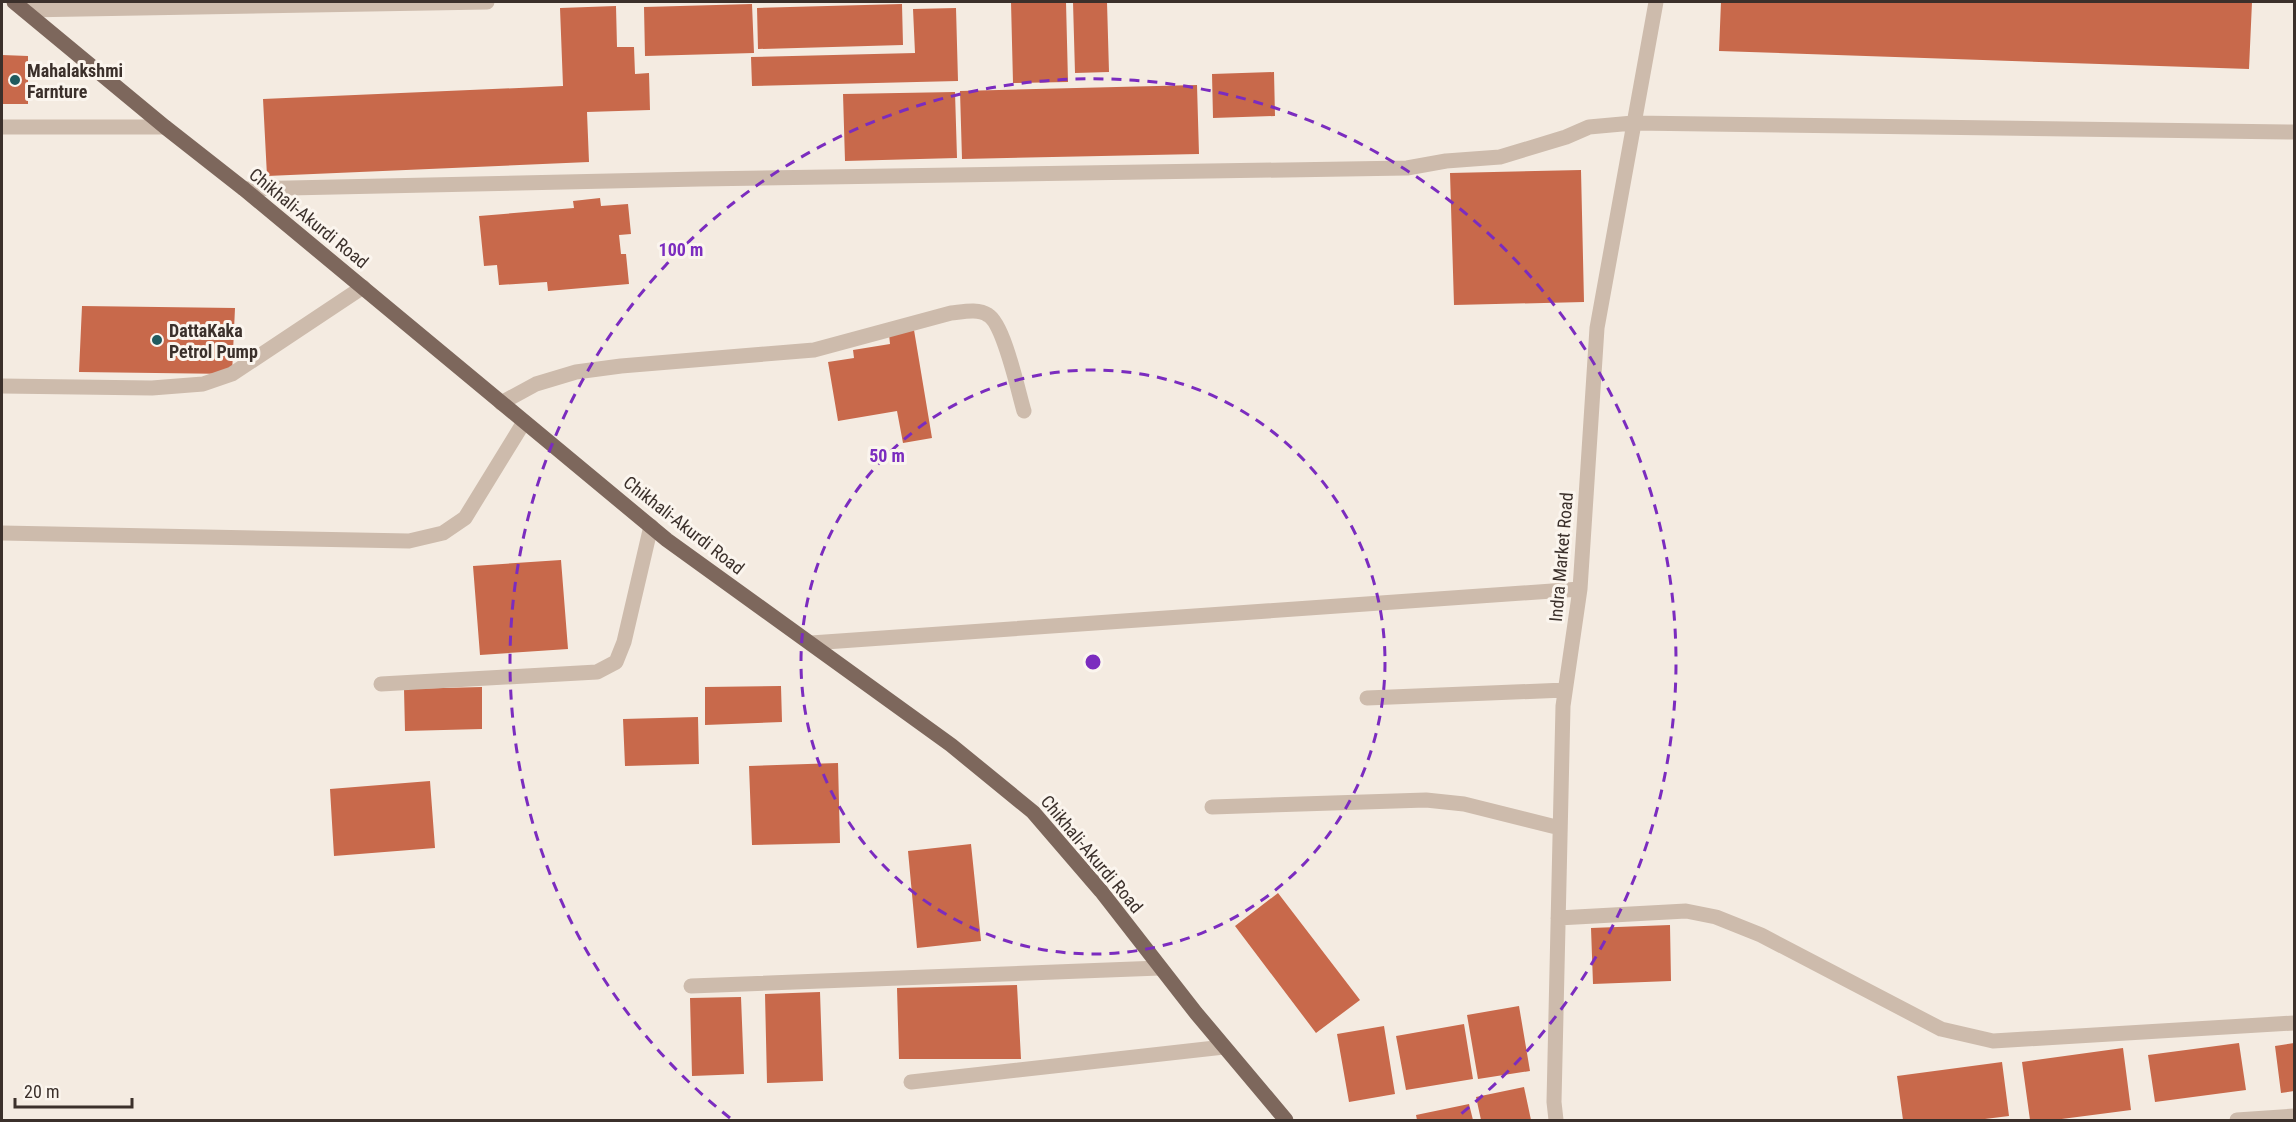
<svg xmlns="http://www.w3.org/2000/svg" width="2296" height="1122" viewBox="0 0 2296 1122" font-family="'Roboto Condensed',sans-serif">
	<rect width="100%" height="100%" fill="#f4ebe1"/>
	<path fill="#c8694b" d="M1011,2H1066L1068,82L1013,83Z
		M1073,2H1107L1109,72L1075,73Z
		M1721,2H2252L2249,69L1719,51Z
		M752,4L754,53L645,56L644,7Z
		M902,4L903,45L758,49L757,8Z
		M616,6L617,47H634L635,74L649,73L650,110L587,112L589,162L267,176L263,99L563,86L560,8Z
		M956,8L958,81L752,86L751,57L915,53L913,9Z
		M2,55L28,56V104H2Z
		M1274,72L1275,116L1213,118L1212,74Z
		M1197,85L1199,154L962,159L960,91Z
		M955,92L957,158L845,161L843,94Z
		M1581,170L1584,302L1454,305L1450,173Z
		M600,198L601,206L628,204L631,234L619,235L621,254H626L629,284L548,291L547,282L499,285L497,265L484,266L479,216L574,208L573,201Z
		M82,306L235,308L232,374L79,372Z
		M914,330L932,438L903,443L897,411L838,421L828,362L854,358L853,350L890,344L889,334Z
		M561,560L568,649L480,655L473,566Z
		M781,686L782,722L705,725V687Z
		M482,687V729L405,731L404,689Z
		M698,717L699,764L625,766L623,719Z
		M838,763L840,843L752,845L749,766Z
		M430,781L435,848L334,856L330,789Z
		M971,844L981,941L917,948L908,851Z
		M1278,893L1360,1000L1316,1033L1235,926Z
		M1670,925L1671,981L1593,984L1591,928Z
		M1017,985L1021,1059H899L897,988Z
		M820,992L823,1081L767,1083L765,994Z
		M741,997L744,1074L692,1076L690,998Z
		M1519,1006L1530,1071L1478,1079L1467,1015Z
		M1464,1024L1473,1079L1406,1090L1396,1036Z
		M1384,1026L1395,1094L1349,1102L1337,1034Z
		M2239,1043L2246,1090L2155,1102L2148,1055Z
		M2294,1043V1091L2281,1093L2275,1046Z
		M2123,1048L2131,1110L2054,1120H2030L2022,1062Z
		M2002,1062L2009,1116L1977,1120H1903L1897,1076Z
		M1524,1087L1531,1120H1481L1476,1097Z
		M1469,1104L1473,1120H1417L1416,1115Z"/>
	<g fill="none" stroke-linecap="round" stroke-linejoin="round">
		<path stroke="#cdbbac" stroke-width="15" d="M24,10L487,2
			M2,127H165
			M244,189L700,179L1407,168L1446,161L1500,157L1566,137L1589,127L1633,123L2294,132
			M2,386L152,388L203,384L232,374L363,287
			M501,403L536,384L576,372L621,366L814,350L951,313C962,312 978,308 988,315C1004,324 1018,391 1024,411
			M2,533L409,541L443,533L465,518L524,422
			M811,643L1580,589
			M381,684L597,672L616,662L624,642L651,526
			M1367,698L1565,690
			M1212,807L1426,800L1464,804L1560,828
			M1558,918L1686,911L1716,917L1761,935L1941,1029L1993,1041L2294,1023
			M691,986L1160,968
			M911,1082L1224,1047
			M1556,1120L1554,1102L1563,706L1580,589L1597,328L1656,2
			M2237,1120L2294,1116"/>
		<path stroke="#7d675c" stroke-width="15" d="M14,2L165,127L244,189L667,540L951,745L1033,812L1101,891L1196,1013L1286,1120"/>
	</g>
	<g fill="none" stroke="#7b2cbf" stroke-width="3" stroke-dasharray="10 8">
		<circle cx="1093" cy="662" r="292"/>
		<path d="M730 1118A583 583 0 1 1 1456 1118"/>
	</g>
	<g fill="#1f5a5e" stroke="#fbf5ee" stroke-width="2">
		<circle cx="15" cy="80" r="6"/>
		<circle cx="157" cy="340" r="6"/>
	</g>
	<g text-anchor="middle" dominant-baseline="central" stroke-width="6" stroke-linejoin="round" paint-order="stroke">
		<g font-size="18" font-weight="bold" fill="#3b302b" stroke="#fbf5ee" text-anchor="start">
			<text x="27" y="70">Mahalakshmi<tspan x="27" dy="21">Farnture</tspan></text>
			<text x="169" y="330">DattaKaka<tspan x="169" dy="21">Petrol Pump</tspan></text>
		</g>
		<g font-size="18" fill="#3b302b" stroke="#fbf5ee">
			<text transform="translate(309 218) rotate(39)">Chikhali-Akurdi Road</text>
			<text transform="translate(684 525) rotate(38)">Chikhali-Akurdi Road</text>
			<text transform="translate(1561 557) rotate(-85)">Indra Market Road</text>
			<text transform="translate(1092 854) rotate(50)">Chikhali-Akurdi Road</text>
		</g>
	</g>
	<circle cx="1093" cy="662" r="9" fill="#7b2cbf" stroke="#fbf5ee" stroke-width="3"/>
	<g font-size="18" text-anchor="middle" font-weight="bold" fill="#7b2cbf" stroke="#fbf5ee" stroke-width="6" stroke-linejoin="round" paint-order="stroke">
		<text x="681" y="256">100 m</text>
		<text x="887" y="462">50 m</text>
	</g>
	<rect width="2296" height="1122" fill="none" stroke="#3b302b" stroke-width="6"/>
	<path d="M15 1098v9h117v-9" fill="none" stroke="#3b302b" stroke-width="3"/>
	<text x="24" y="1098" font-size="18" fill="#3b302b" stroke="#fbf5ee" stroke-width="4.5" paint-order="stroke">20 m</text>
</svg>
